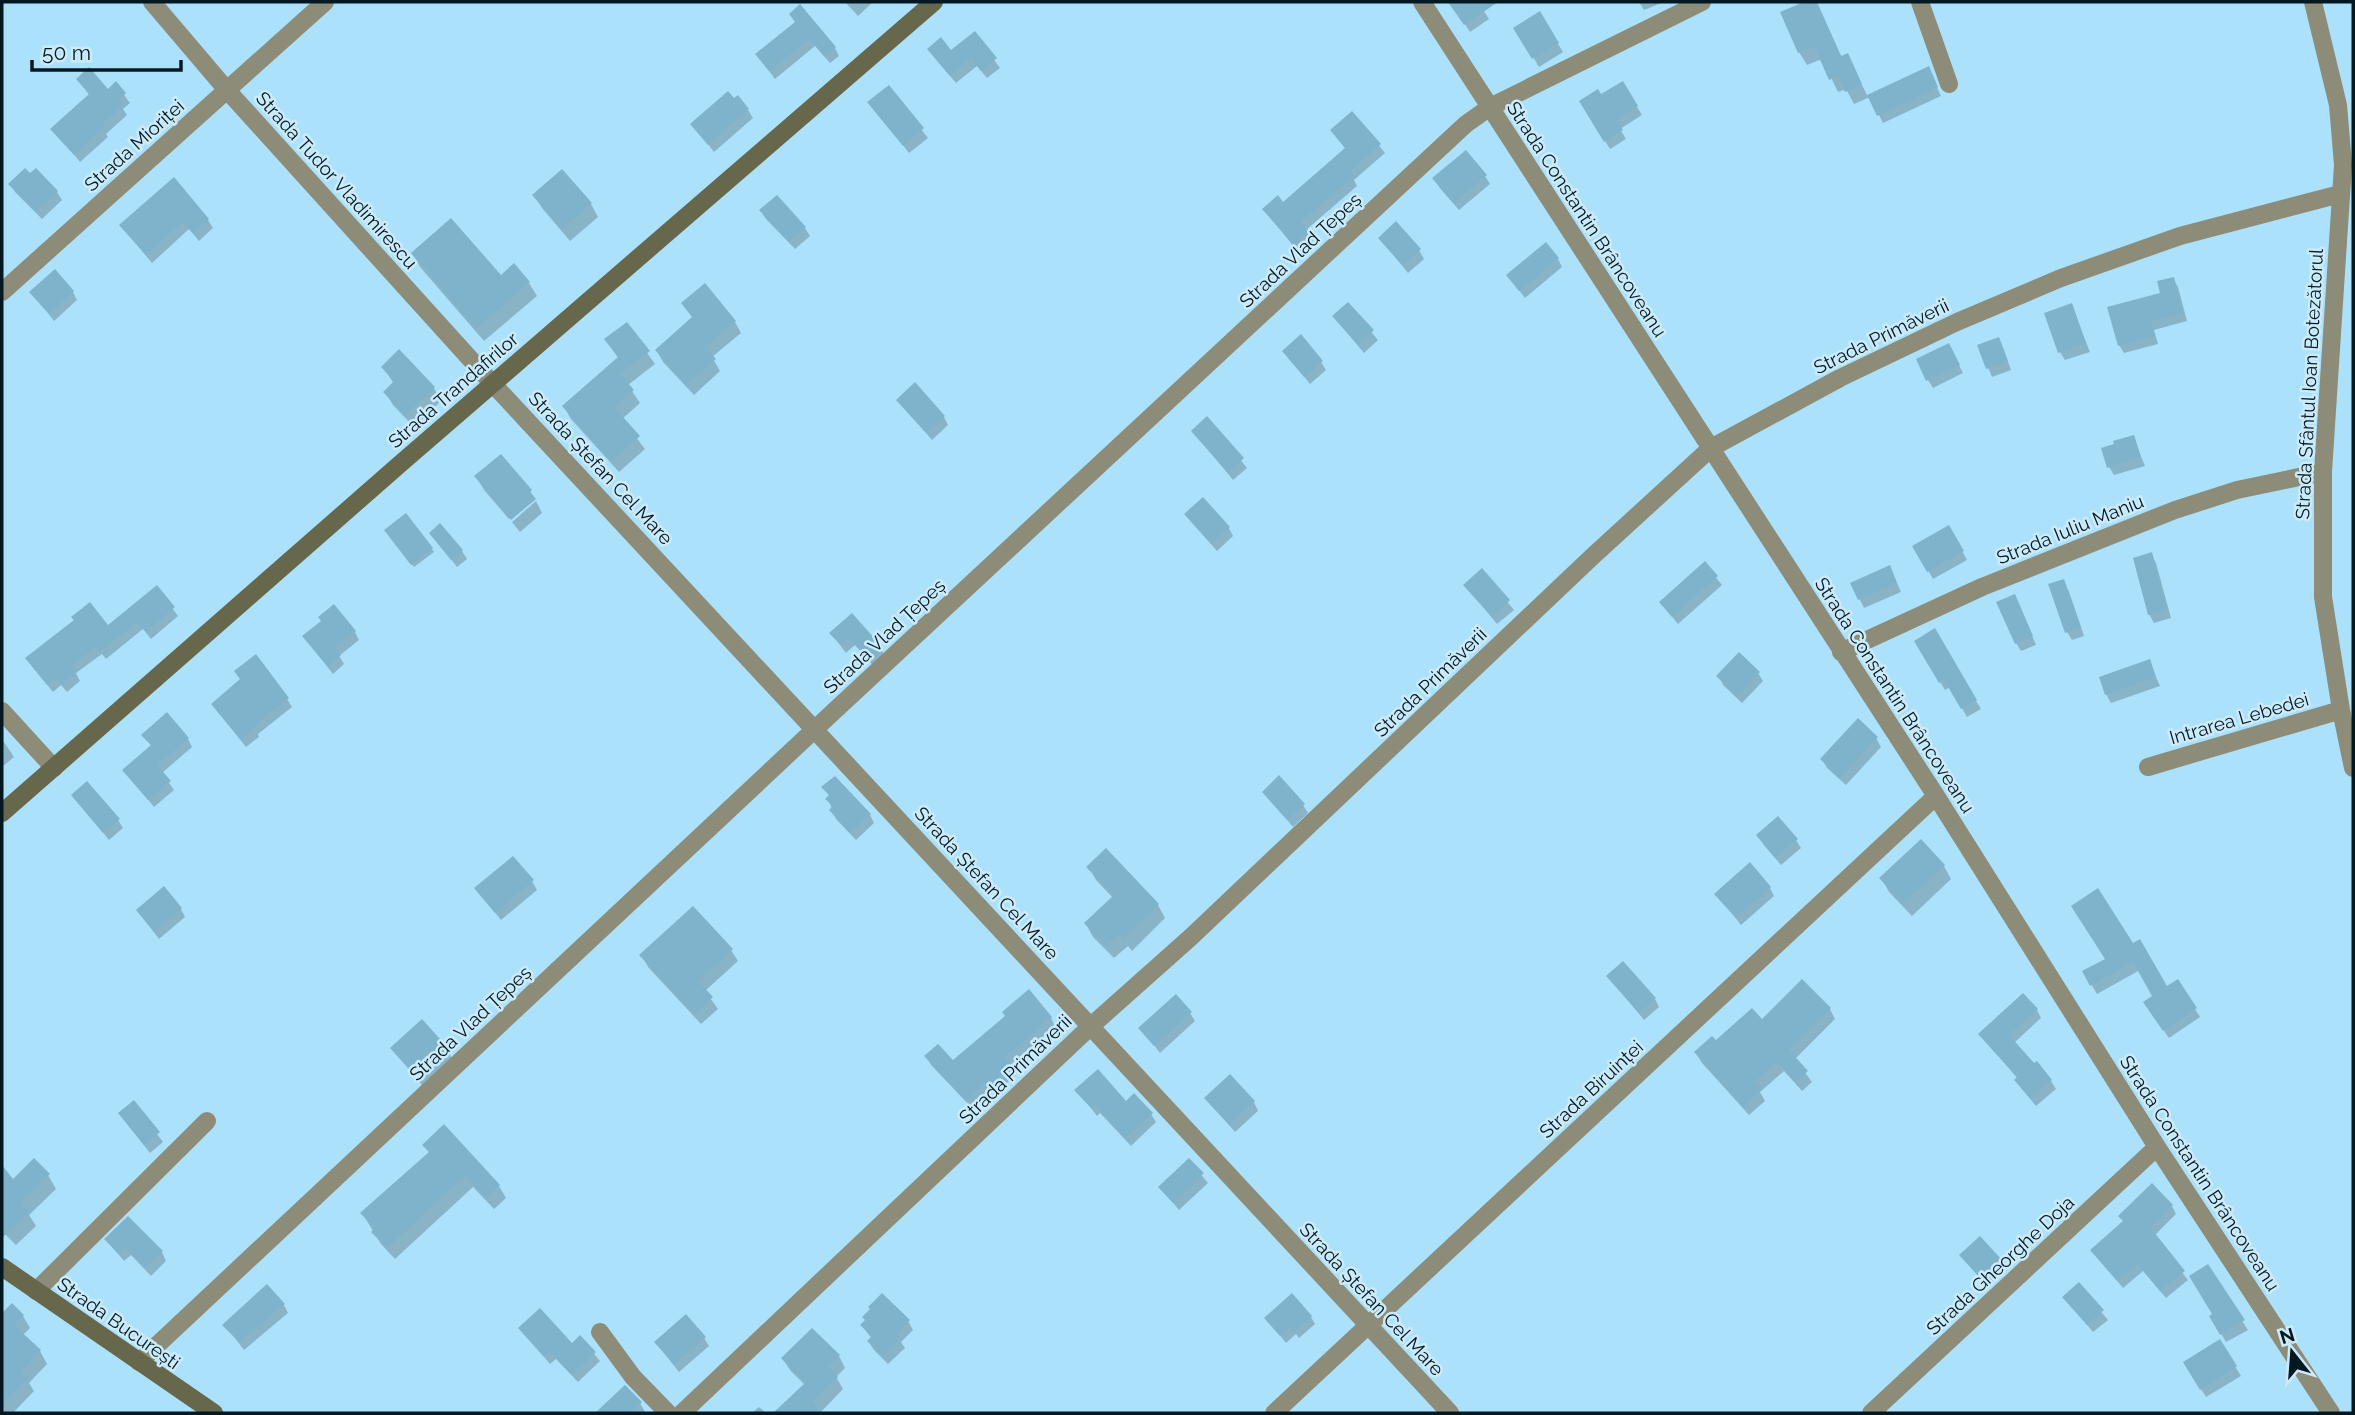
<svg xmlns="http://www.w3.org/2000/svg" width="2355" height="1415" viewBox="0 0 2355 1415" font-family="Raleway,sans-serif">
	<rect width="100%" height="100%" fill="#ace1fb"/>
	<path fill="#0003" d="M845,2H871L872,3L858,16Z
		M1454,2H1478L1489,19L1470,32L1451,3Z
		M1639,2H1664L1644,10Z
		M1808,2H1816L1842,58L1847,55L1868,97L1928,68L1941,96L1883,123L1870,97L1854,104L1846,89L1838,92L1822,59L1807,65L1799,52L1782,13Z
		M1540,14L1563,52L1539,67L1516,28Z
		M796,23L835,48L839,56L830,63L815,46L775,79L757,55Z
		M975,34L1000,68L987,78L977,66L956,83L934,57L951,52Z
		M78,79L108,91L116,84L130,103L123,109L127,115L106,134L108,137L80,162L53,129L90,96Z
		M1622,83L1642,115L1620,129L1626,139L1610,149L1581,102L1600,96Z
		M888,87L928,138L909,153L870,103Z
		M748,110L753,118L714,152L693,124Z
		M1352,113L1385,153L1354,180L1357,186L1306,230L1313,241L1299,253L1264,210L1283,204L1346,149L1332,131Z
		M1485,176L1490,184L1459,210L1439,187Z
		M11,184L57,192L62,200L42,219L15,192Z
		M534,195L591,204L598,217L570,241L542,208Z
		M761,211L805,228L810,236L795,249L766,219Z
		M208,220L213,228L199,241L189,229L152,263L121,226Z
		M1380,238L1419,250L1424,259L1408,273Z
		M413,254L500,277L529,283L537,296L484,341L420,267Z
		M1558,259L1562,267L1525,298L1508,276Z
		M2173,279L2178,287L2187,321L2154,330L2158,344L2124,353L2119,345Z
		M32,292H73L77,300L54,321Z
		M683,303L735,322L741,333L712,357L720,371L694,395L663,362L657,351L693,318Z
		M1348,304L1378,340L1364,353L1334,317Z
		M2071,305L2090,352L2065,360L2060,352Z
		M626,324L655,364L628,385L640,403L622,419L645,449L619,472L571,419L564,407L619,359L606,340Z
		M1979,346L2003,348L2011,370L1992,377Z
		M1284,351L1321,362L1326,370L1310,384Z
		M399,352L434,388L441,401L414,427L393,405L385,392L394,384L383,367Z
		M1953,353L1963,373L1933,388L1928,380Z
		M898,400L944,417L948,425L932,440Z
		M1207,419L1247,468L1233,480L1193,431Z
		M2133,437L2145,466L2114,475L2109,467Z
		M477,477L530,491L534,498L509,519L484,490Z
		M536,501L542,513L520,532L512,522Z
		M1186,515L1229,528L1233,536L1217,551Z
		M1949,527L1967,560L1933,579L1914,546Z
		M388,534L432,549L434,552L414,567Z
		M431,534L462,551L467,559L457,567Z
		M2151,554L2156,563L2171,618L2154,623L2149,614Z
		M1705,564L1722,585L1678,624L1661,603Z
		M1481,570L1514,610L1497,624L1465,585Z
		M1894,576L1901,592L1864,608L1852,584Z
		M157,588L178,616L151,639L143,629L106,659L102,654L76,673L80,681L67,692L61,685L53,692L32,666L108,628Z
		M2068,589L2084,636L2072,640L2067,632Z
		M2019,605L2036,645L2021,651L2016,643Z
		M852,615L887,657L875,668L855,645L846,653L831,633Z
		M1934,631L1981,709L1967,717L1950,687L1945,690L1916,642Z
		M355,632L359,640L339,656L344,664L333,674L304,637Z
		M2149,661L2160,686L2111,703L2106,694Z
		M1758,673L1763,681L1742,703L1723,685L1719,676Z
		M242,680L287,699L292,707L258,734L259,737L246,747L218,712Z
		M144,735L188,739L192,747L162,773L174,790L154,807L124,770L152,747Z
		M1876,738L1881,747L1846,785L1827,768L1822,759Z
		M2,739L14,757L2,767Z
		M824,787L870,815L874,823L856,840L836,819L828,799L830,797Z
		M1264,792L1303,805L1308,813L1293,827Z
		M73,795L118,820L123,828L109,840Z
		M1796,840L1801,848L1781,865L1763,844Z
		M1921,842L1944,866L1951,879L1912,916L1889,892L1882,879Z
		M1089,867L1158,905L1165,918L1132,951L1128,946L1114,958L1093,937L1086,924L1113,898L1096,880Z
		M532,881L537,890L501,920L476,888Z
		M1770,888L1774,896L1741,925L1717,894Z
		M181,909L185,917L159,939L138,911Z
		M2133,945L2166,988L2195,1009L2200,1017L2169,1038L2150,1010L2154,996L2140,970L2097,994L2084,972Z
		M731,950L738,961L705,991L718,1009L701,1024L648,967L642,955Z
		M1608,976L1655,999L1659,1007L1644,1020Z
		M1830,1009L1835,1019L1795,1059L1812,1082L1802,1091L1784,1071L1760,1092L1765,1101L1749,1115L1702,1063L1696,1053L1762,1022Z
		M2037,1010L2041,1018L2014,1043L2051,1081L2056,1089L2036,1106L2021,1088L2018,1079L1980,1034Z
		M1190,1013L1195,1021L1160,1053L1141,1028Z
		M1006,1017L1051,1018L1055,1026L1010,1065L1016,1075L1001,1088L998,1084L972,1108L931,1065L927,1057L953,1062Z
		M392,1048L447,1050L452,1058L422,1085Z
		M1077,1090L1126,1103L1151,1114L1156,1122L1131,1146L1100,1113L1097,1116Z
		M1206,1098L1254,1102L1258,1111L1235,1132Z
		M134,1103L163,1142L150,1153L125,1121Z
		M425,1145L499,1186L506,1198L494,1209L473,1187L395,1259L381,1244L362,1213L430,1154Z
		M1189,1160L1208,1183L1179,1210L1160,1187Z
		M2,1168L13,1182L48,1175L56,1189L29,1215L36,1226L16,1245L2,1231Z
		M2172,1206L2176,1214L2154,1236L2188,1280L2166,1298L2143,1271L2123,1288L2092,1250Z
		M106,1240L162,1252L166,1261L151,1276L131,1255L124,1261Z
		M1961,1255L2000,1261L2005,1269L1987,1286Z
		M2208,1267L2248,1330L2226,1342L2211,1317L2214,1315Z
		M2079,1285L2108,1320L2093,1332L2064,1297Z
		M12,1305L23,1316L30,1328L23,1335L40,1351L47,1364L29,1383L34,1391L13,1413H2V1316Z
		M284,1305L288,1313L244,1350L225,1325Z
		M1311,1317L1315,1324L1299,1338L1296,1334L1286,1343L1266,1318Z
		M908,1321L913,1330L901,1342L905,1348L888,1364L874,1350L869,1342L872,1339L862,1326Z
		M520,1328L572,1345L580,1337L600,1361L578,1382L556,1359L550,1364Z
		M812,1330L839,1356L845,1368L836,1377L843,1389L820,1413H779L778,1411L805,1385L790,1370L783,1359Z
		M704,1338L709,1346L679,1372L656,1343Z
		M2220,1341L2241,1376L2206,1397L2185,1363Z
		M640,1403L645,1412L643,1413L599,1412Z
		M759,1407L766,1413H752Z"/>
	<path fill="#7fb3cc" d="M1448,2H1498L1464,25Z
		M1804,2H1817L1841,56L1848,53L1862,84L1845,92L1838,76L1829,80L1814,46L1798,53L1780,12Z
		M800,4L836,47L824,56L810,39L769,71L755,54L795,22L789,14Z
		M1540,11L1559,43L1532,59L1513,28Z
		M975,31L997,58L981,71L971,58L950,76L927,49L941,37L951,50Z
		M1929,66L1938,87L1877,116L1867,95Z
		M89,67L108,89L116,81L126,93L119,100L123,105L102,125L104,128L74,155L50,129L89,94L76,79Z
		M1623,81L1638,106L1616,120L1623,130L1604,142L1579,101L1598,89L1601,94Z
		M889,85L924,128L903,146L867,102Z
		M728,91L734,98L738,95L749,109L708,145L690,124Z
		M1352,111L1381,144L1350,172L1354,176L1301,222L1309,231L1294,245L1262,209L1278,195L1283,202L1345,148L1330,130Z
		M1466,150L1487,175L1453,203L1432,178Z
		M25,168L30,173L36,168L58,191L36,212L8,184Z
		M562,169L592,203L562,229L532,195Z
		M174,177L209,219L193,233L183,222L146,255L119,225Z
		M777,195L806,227L789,242L759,210Z
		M451,218L501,275L514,263L530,282L476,329L411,253Z
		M1396,221L1421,249L1402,265L1378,238Z
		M1546,242L1559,258L1519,291L1506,275Z
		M55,269L74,291L49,314L29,292Z
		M2174,277L2183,313L2151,322L2155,336L2118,346L2107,307L2160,293L2157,281Z
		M705,283L736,321L705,347L716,359L686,385L655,350L692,317L681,303Z
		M1348,302L1374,330L1358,345L1332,316Z
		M2072,303L2086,343L2058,353L2044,313Z
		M627,322L650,351L620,374L634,390L614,407L640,436L611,462L562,406L618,357L604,339Z
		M1301,334L1323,361L1304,377L1282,351Z
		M1999,337L2008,361L1986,369L1977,345Z
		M1949,343L1960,365L1926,381L1916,359Z
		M399,349L435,387L405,415L383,392L394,381L381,367Z
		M915,382L945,416L926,433L896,400Z
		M1207,416L1244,458L1228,473L1191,431Z
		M2134,435L2141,457L2107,468L2101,448L2114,444L2113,441Z
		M501,454L532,490L530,492L536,499L511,520L474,476Z
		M1203,497L1230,527L1211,544L1184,514Z
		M406,513L433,548L411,565L384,530Z
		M440,523L463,550L451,560L429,533Z
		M1949,525L1964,551L1927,572L1912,546Z
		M2152,552L2167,610L2148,615L2133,558Z
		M1705,561L1718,576L1672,617L1659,602Z
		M1890,565L1897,583L1858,600L1850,583Z
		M1482,568L1510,600L1492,617L1463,585Z
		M2064,579L2081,627L2065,633L2048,584Z
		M157,585L175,607L146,632L137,622L100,652L96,647L72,665L77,672L61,685L56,678L47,685L25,658L74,620L71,617L90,602L108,625Z
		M2015,594L2033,636L2015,644L1996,602Z
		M334,604L356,631L335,647L341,655L328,667L302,636L321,621L318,617Z
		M852,613L883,648L869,660L849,638L841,645L829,633Z
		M1935,628L1977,700L1961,709L1944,680L1939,683L1914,641Z
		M1739,652L1760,672L1737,696L1716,676Z
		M256,654L289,698L254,725L256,727L241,740L211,704L240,679L234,671Z
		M2150,659L2156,677L2105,695L2099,677Z
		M167,712L189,738L157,765L171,781L148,800L122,770L151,745L141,735Z
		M1858,718L1878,737L1840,778L1820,759Z
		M1279,775L1305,804L1287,820L1262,792Z
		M835,776L871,814L850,833L829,810L833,806L825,799L829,795L821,787Z
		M87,781L120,819L103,833L71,795Z
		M1778,816L1798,839L1775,858L1756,835Z
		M1921,839L1945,865L1903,904L1879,878Z
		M1106,848L1159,904L1124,939L1119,934L1106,946L1084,923L1114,895L1086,867Z
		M513,856L534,880L495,913L474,888Z
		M1750,862L1771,887L1736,918L1714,894Z
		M164,886L182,908L154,932L136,910Z
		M2098,888L2133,943L2140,939L2167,986L2178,979L2197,1008L2163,1031L2143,1002L2152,996L2133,962L2090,986L2082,971L2105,959L2071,906Z
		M693,906L733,949L698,981L713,997L694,1014L639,955Z
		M1623,961L1656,998L1639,1013L1606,976Z
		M1802,979L1831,1008L1789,1050L1808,1071L1795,1082L1777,1062L1754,1082L1761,1090L1743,1107L1694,1052L1712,1036L1716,1040L1752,1008L1762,1019Z
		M1029,989L1052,1017L1005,1057L1012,1066L995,1081L992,1077L966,1101L924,1056L938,1044L953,1060L1005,1016L1002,1012Z
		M2023,993L2038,1009L2009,1035L2034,1063L2037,1061L2052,1080L2030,1098L2014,1080L2017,1077L1978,1034Z
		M1176,994L1192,1012L1154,1046L1138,1028Z
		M422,1019L449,1049L417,1078L390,1048Z
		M1098,1069L1126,1101L1134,1093L1153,1113L1126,1138L1094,1105L1091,1108L1074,1090Z
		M1230,1074L1255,1101L1229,1125L1204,1098Z
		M134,1100L160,1132L144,1145L118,1113Z
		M444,1124L500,1185L486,1198L465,1176L387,1248L371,1232L375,1228L360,1213L429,1152L422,1145Z
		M34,1158L50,1174L21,1203L30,1211L2,1238V1165L13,1179Z
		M1189,1158L1204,1173L1173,1203L1158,1187Z
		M2152,1183L2173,1205L2150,1227L2185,1271L2160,1291L2138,1264L2117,1281L2090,1250L2123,1221L2118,1216Z
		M128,1216L163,1251L146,1268L125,1248L119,1254L104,1239Z
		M1980,1236L2002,1260L1981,1279L1959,1255Z
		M2208,1264L2245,1320L2220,1335L2209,1316L2212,1314L2189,1276Z
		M2079,1282L2104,1310L2087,1325L2062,1297Z
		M267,1284L285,1304L239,1342L222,1325Z
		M882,1293L910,1320L897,1334L901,1338L883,1357L867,1341L872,1336L860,1325L865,1320L862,1317L870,1309L868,1307Z
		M1292,1293L1312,1316L1294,1332L1290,1327L1280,1336L1264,1318Z
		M12,1303L24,1315L14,1325L41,1350L21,1372L28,1378L2,1405V1313Z
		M540,1308L572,1343L580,1335L596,1352L572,1375L550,1352L544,1357L518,1328Z
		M686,1314L706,1337L674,1364L654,1342Z
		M812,1328L840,1355L829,1367L838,1377L812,1402L822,1413H773L805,1383L781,1358Z
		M2220,1339L2237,1366L2200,1390L2183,1362Z
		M625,1385L642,1402L630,1413H595Z"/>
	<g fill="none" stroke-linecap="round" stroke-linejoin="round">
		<path stroke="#8c8c78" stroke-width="18" d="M152,2L226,89L492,383L1450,1413
			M1422,2L1936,796L2157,1147L2331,1413
			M1920,2L1949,84
			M2313,2L2338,105L2343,165L2323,472V597L2341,710L2353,768
			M2,292L325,2
			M1841,652L1982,587L2175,510L2237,490L2323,472
			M2,711L54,768
			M2148,767L2341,710
			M36,1291L207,1121
			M600,1332L633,1377L668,1413
			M139,1362L830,715L1466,124L1490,107L1702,2
			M682,1413L1091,1026L1191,937L1594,555L1711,448L1840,378L1957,322L2061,278L2180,236L2340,194
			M1274,1413L1936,796
			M1871,1413L2157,1147"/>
		<path stroke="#67684b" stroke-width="18" d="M2,813L400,464L934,2
			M2,1267L214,1413"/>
	</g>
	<g text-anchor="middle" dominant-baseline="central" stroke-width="5" stroke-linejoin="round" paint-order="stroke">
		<g font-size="19" fill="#041821" stroke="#cbebfa">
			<text transform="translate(134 145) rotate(-42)">Strada Mioriței</text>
			<text transform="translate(337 180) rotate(48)">Strada Tudor Vladimirescu</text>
			<text transform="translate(1587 219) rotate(57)">Strada Constantin Brâncoveanu</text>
			<text transform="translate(1300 250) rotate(-43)">Strada Vlad Țepeș</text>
			<text transform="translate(1881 336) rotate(-26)">Strada Primăverii</text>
			<text transform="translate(2309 384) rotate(-87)">Strada Sfântul Ioan Botezătorul</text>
			<text transform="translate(453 390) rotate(-41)">Strada Trandafirilor</text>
			<text transform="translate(601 468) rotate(47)">Strada Ștefan Cel Mare</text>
			<text transform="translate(2070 529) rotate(-22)">Strada Iuliu Maniu</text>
			<text transform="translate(884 636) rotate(-43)">Strada Vlad Țepeș</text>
			<text transform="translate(1430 682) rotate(-44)">Strada Primăverii</text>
			<text transform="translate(1895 695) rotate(57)">Strada Constantin Brâncoveanu</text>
			<text transform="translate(2239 718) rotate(-16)">Intrarea Lebedei</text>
			<text transform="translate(987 883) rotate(47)">Strada Ștefan Cel Mare</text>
			<text transform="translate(470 1023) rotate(-43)">Strada Vlad Țepeș</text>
			<text transform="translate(1015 1069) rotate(-44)">Strada Primăverii</text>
			<text transform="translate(1591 1089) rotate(-43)">Strada Biruinței</text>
			<text transform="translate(2200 1173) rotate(57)">Strada Constantin Brâncoveanu</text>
			<text transform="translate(2000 1265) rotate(-43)">Strada Gheorghe Doja</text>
			<text transform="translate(1372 1299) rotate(47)">Strada Ștefan Cel Mare</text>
			<text transform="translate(119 1323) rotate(35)">Strada București</text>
		</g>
	</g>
	<rect width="2355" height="1415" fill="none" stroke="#041821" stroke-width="7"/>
	<g transform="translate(2292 1352) rotate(343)" stroke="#cbebfa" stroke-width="5" paint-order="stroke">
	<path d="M0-5L12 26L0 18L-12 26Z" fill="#041821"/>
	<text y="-10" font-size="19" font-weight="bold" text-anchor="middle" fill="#041821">N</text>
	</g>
	<path d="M32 60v10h149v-10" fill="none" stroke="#041821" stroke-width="3.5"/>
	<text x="42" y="60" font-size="21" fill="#041821" stroke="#cbebfa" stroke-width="5" paint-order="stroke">50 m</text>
</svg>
